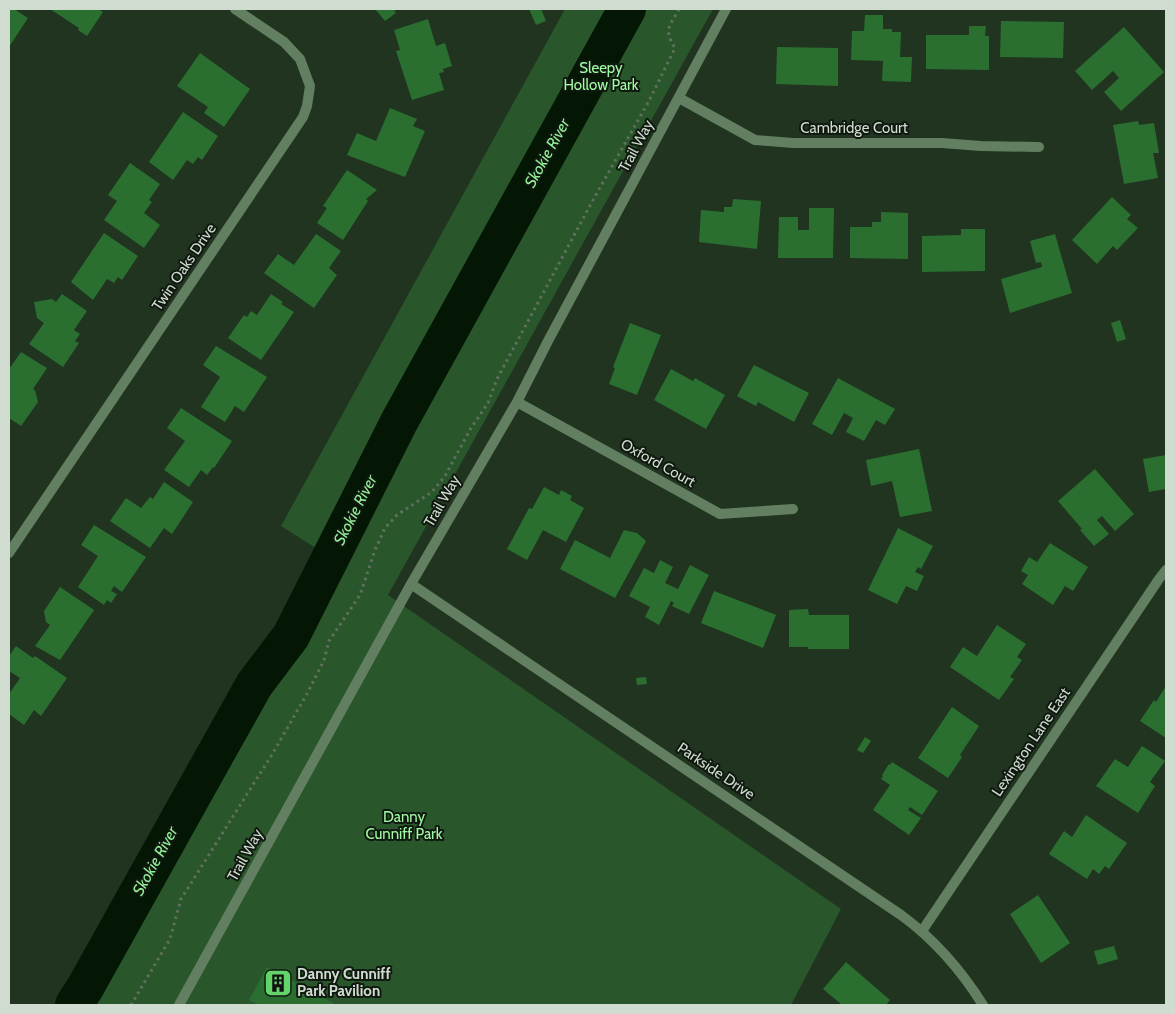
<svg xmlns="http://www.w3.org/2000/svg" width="1175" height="1014" viewBox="0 0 1175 1014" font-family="Cabin,sans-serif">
	<rect width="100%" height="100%" fill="#203420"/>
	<path fill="#29562b" d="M565,9H713L388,595L841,909L791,1005H94L344,566L281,526Z"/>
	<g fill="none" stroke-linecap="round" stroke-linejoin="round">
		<path stroke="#031704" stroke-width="38" d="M74,1005L86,986L254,685L291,636L399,422L627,9"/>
	</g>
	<path fill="#2a6f30" d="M9,9H14L28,18L9,47Z
		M50,9H98L103,12L87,36L78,30L79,28Z
		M375,9H398L394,11L396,13L385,21Z
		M529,9H541L546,21L536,25Z
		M865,15H883V29H892V32H901L900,57H912L911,82L882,81L883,61L851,60L852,31H864Z
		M428,19L436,46L445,43L452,66L443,69L444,72L439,73L444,90L412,100L396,51L400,50L394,30Z
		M1001,21L1064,22L1063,58L1000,57Z
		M969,26H986L985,36H989V70L926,69V35H969Z
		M1124,27L1164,72L1121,111L1104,92L1119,78L1113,71L1092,90L1075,71Z
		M777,47L838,48V86L776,84Z
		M200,53L250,89L224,127L204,113L208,107L177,86Z
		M390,108L417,119L413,126L425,131L405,177L347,155L357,133L376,141Z
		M183,112L218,136L202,160L198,157L193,164L187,160L173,180L149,162Z
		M1138,121L1139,125L1154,123L1159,153H1153L1158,178L1124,184L1113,125Z
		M130,163L160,184L149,200L152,202L144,213L160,225L144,248L104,220L117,201L108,195Z
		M347,170L377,190L366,199L368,201L343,240L317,223L327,208L323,206Z
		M1112,197L1131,215L1127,219L1138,228L1117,250L1113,246L1097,264L1072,240Z
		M733,199L761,201L757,249L699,242L701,210L724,212V207H732Z
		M809,208H834L833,258H778L779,217H798V230H809Z
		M881,212L908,213V259L850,258V227H872V222H881Z
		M961,229H985V271L922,272V236L961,235Z
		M104,233L138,256L122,280L118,277L114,283L107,279L93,300L71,282Z
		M316,234L341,251L329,268L337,275L314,308L264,273L278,254L294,265Z
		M1055,234L1072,293L1010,313L1001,279L1042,267L1041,262L1036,263L1030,241Z
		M62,294L87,311L74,330L80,334L75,341L79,343L63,367L29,344L44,323L37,318L34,302L52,299L56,302Z
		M271,294L283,302L281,304L294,312L261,360L228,338L244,315L247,317L251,311L257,315Z
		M1120,320L1126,339L1117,342L1111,323Z
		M630,323L661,335L637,395L609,384L615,368L613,367Z
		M216,346L267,377L244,412L235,406L225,422L201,407L220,377L203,365Z
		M21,352L47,368L33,389L35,390L38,402L21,426L9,418V369Z
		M754,365L809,393L794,422L758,402L756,406L737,396Z
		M671,369L693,381L695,378L725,395L706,429L654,400Z
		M838,378L895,409L885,425L876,420L864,441L846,432L853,418L844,413L832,435L812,424Z
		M181,408L232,441L214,468L213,467L207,475L201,470L189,487L164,470L185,441L167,428Z
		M919,449L932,511L900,517L892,481L871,486L866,460Z
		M1166,455V489L1149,492L1143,459Z
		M1095,469L1134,514L1115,531L1102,516L1097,520L1109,534L1094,546L1080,530L1082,529L1058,501Z
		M164,482L193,502L172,534L164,528L150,548L110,521L126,498L141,508L150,497L153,499Z
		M544,487L559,495L561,490L572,496L570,500L584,508L566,542L543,530L527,560L507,549L529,508L532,509Z
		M94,525L146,557L122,592L114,586L111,591L117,594L111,603L107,600L104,605L78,587L98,556L81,545Z
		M898,528L933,546L921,569L918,567L915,572L924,576L917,591L906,586L897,604L868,590Z
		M624,530L637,533L646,541L615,598L560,569L575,540L610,558Z
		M1050,543L1088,567L1073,591L1065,586L1053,605L1022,584L1028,575L1021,571L1029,557L1037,562Z
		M660,560L673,567L665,583L678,589L690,565L709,575L689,614L672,606L674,603L671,601L659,625L645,617L650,607L629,596L644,568L654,573Z
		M60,587L94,610L60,660L35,646L50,625L46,622L44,611Z
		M714,591L776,615L763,648L701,623Z
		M808,609L809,615H849V649H808V647H789V610Z
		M997,625L1026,644L1017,657L1022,660L1010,677L1014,679L999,700L950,667L963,647L977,656Z
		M16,646L33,658L35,656L67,678L41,716L34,710L24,725L9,714V694L20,678L9,671V656Z
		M646,677L647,684L637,685L636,678Z
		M1166,686V738L1140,721L1154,700L1156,702Z
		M952,707L979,726L960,755L962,757L948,778L918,758Z
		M865,737L871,741L863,753L857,750Z
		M1142,746L1165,761L1150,782L1155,786L1138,813L1096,786L1115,759L1128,767Z
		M892,762L938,791L922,815L910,807L908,810L921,818L909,835L873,810L890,785L881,779L883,776L882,775L889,764L890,765Z
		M1086,815L1127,843L1109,869L1105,866L1099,874L1093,869L1087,879L1049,854L1064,831L1072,837Z
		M1038,895L1070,943L1041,963L1010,914Z
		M1114,946L1118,959L1098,965L1094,951Z
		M846,962L890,1000L886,1005H842L823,989Z
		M267,967L337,1005H259L249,1000Z"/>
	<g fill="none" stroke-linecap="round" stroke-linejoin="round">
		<path stroke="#607160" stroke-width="3" stroke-dasharray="2.5 4" stroke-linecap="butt" d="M131,1005L170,939L181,899L273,753L308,692L324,660L329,641L360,595L375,550L385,528L397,515L432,492L445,476L471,428L488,403L497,379L593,200L649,101L675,48C663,29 670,26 679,9"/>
		<path stroke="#637f62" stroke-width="10" d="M679,98L755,140L793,143H942L981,146L1039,147
			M517,402L720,514L793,509
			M9,553L303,117L307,106L310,86L300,59L284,42L235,9
			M411,584L901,915C934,939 961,970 983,1005
			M922,931L1159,579L1166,570
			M179,1005L411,584L517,402L548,341L726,9"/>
	</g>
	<defs>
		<g id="building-square" transform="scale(1.4375)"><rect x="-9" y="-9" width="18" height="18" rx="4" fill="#62d469" stroke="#101910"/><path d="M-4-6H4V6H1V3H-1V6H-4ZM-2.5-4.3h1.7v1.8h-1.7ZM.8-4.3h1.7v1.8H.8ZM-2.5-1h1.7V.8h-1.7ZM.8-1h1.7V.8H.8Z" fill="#111"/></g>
	</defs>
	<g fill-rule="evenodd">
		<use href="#building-square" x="278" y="983"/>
	</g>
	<g text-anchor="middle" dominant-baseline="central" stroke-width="4" stroke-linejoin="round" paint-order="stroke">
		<g font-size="15" fill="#a0fca2" stroke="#101910">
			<text x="601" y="68">Sleepy<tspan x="601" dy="17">Hollow Park</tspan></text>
			<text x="404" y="817">Danny<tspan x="404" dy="17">Cunniff Park</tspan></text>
		</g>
		<g font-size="15" fill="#d0dccf" stroke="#101910">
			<text x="854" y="128">Cambridge Court</text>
			<text transform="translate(636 146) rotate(-62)">Trail Way</text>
			<text transform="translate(184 267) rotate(-56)">Twin Oaks Drive</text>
			<text transform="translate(658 463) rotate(29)">Oxford Court</text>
			<text transform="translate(442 501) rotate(-60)">Trail Way</text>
			<text transform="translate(1031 742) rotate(-56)">Lexington Lane East</text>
			<text transform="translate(716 771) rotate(34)">Parkside Drive</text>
			<text transform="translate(245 855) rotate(-61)">Trail Way</text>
		</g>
		<g font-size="15" font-weight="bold" fill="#d0dccf" stroke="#101910" text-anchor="start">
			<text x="297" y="974">Danny Cunniff<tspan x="297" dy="17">Park Pavilion</tspan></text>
		</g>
		<g font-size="16" font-style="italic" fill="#93ef96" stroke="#101910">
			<text transform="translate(547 153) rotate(-61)">Skokie River</text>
			<text transform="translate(355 510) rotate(-63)">Skokie River</text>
			<text transform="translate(155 861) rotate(-61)">Skokie River</text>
		</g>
	</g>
	<rect width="1175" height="1014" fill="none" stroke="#d0dccf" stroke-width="20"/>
</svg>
